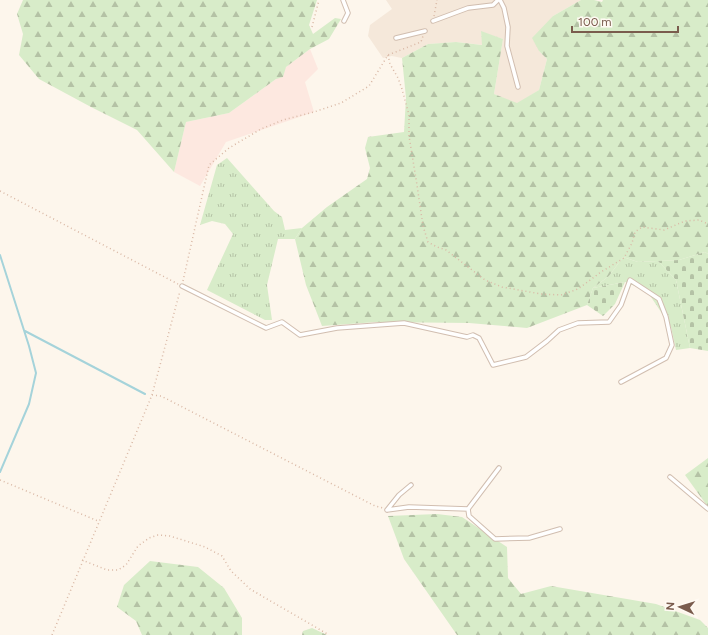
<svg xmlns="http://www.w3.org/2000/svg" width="708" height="635" viewBox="0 0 708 635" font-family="Figtree,sans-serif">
	<defs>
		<pattern id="grass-tufts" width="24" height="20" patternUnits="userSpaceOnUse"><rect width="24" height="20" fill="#d8ecc9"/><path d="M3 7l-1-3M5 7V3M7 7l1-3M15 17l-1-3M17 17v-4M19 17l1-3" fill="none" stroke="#b4c2a5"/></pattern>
		<pattern id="forest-firs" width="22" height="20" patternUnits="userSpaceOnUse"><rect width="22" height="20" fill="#d8ecc9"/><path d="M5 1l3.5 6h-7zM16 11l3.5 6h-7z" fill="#b4c2a5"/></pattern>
		<pattern id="cemetery-stones" width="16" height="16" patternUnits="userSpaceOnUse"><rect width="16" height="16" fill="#d8ecc9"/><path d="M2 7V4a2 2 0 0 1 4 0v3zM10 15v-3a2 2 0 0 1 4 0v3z" fill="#b4c2a5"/></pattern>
	</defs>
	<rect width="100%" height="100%" fill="#fdf6ec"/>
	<path fill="#f5e8da" d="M386,0H581L553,16L539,51L547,59L539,90L517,104L494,94L503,39L481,32L483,45L456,42L428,44L402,58L392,56L383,58L368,36L370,25L392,9Z"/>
	<path fill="#fde8e0" d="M310,49L318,69L305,82L314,112L226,142L200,186L174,172L186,122L229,113L276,79L286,67Z"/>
	<path fill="url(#grass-tufts)" d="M227,158L274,211L282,217L285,230L302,228L295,239H278L267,285L272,320H265L207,290L233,234L225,224L212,221L200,225L217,165Z
		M623,257L638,262L658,261L676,280L690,348L676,350L671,327L647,291L625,282L593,288L609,276Z"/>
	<path fill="url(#forest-firs)" d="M23,0H317L309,25L313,34L335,18L341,19L329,39L310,49L286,67L283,77L276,79L229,113L186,122L174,172L137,130L91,107L39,79L19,55L23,34L17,14Z
		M581,0H594L602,2L603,0H708V254L705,252L679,260L638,262L623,257L609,276L593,288L587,305L527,328L469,323L376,322L322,326L306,285L295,239L302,228L327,207L367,179L370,168L365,148L368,137L404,132L406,98L402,58L428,44L456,42L482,45L481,31L503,39L494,94L517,103L539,90L547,59L539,51L532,38L553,16Z
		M708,458V507L685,475Z
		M437,514L462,517L507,547L508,578L521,594L551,586L656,604L700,620L708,628V635H457L404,559L388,516Z
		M150,561L198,567L224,588L242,618V635H142L136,621L117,607L124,585Z
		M312,628L327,635H302L303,631Z"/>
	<path fill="url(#cemetery-stones)" d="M705,252L708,254V351L690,348L676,280L658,261L679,260Z
		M625,282L615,304L603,316L587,305L593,288Z"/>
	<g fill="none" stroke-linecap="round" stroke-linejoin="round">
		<path stroke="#a5d3da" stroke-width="2" d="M0,255L29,346L36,373L29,404L0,472
			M25,331L145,394"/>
		<g stroke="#d1beb0" stroke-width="5.5">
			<path id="service" d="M343,0L348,13L344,21
				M500,0L504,8L508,27L507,46L518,87
				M433,21L468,8L493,5L498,0
				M396,38L425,31
				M182,286L266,328L282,322L300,335L337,328L404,323L467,337L473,335L479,338L493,365L526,357L547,341L559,330L578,323L609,322L621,305L630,280L659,299L666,317L672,345L666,358L621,382
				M499,468L468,509L469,516L495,539L529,538L560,529
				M670,477L708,509
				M387,510L409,507L468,509
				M387,510L399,495L411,485"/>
		</g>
		<path stroke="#d9b8a5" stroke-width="1.5" stroke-dasharray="1 3" stroke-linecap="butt" d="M434,16L437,0
			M312,27L319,0
			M388,55L390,64L398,78L402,89L409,115V136L417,185L423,226L428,242L437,247L446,250L485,280L502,287L541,294L561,295L578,289L601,272L624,258L632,243L635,232L642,227L664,230L685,221L699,220L708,224
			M0,191L178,284
			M183,281L209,165L229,148L261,129L283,120L314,112L341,103L369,86L388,55L421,42L423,36
			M152,395L161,396L375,506L383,508
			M0,480L98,521
			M82,560L107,570H118L126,565L138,546L149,538L158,535L170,536L205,547L222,556L231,571L250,589L329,635
			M52,635L152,395L180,291"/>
		<use href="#service" stroke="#fff" stroke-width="3.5"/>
	</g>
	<g transform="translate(680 607) rotate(274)" stroke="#fffaf3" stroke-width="3" paint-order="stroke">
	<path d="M0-3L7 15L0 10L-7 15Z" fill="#7a5c4d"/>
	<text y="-6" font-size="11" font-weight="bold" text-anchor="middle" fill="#7a5c4d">N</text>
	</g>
	<path d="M572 26v6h106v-6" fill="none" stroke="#7a5c4d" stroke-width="2"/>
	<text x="578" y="26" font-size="12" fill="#7a5c4d" stroke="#fffaf3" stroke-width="3" paint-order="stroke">100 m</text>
</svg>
